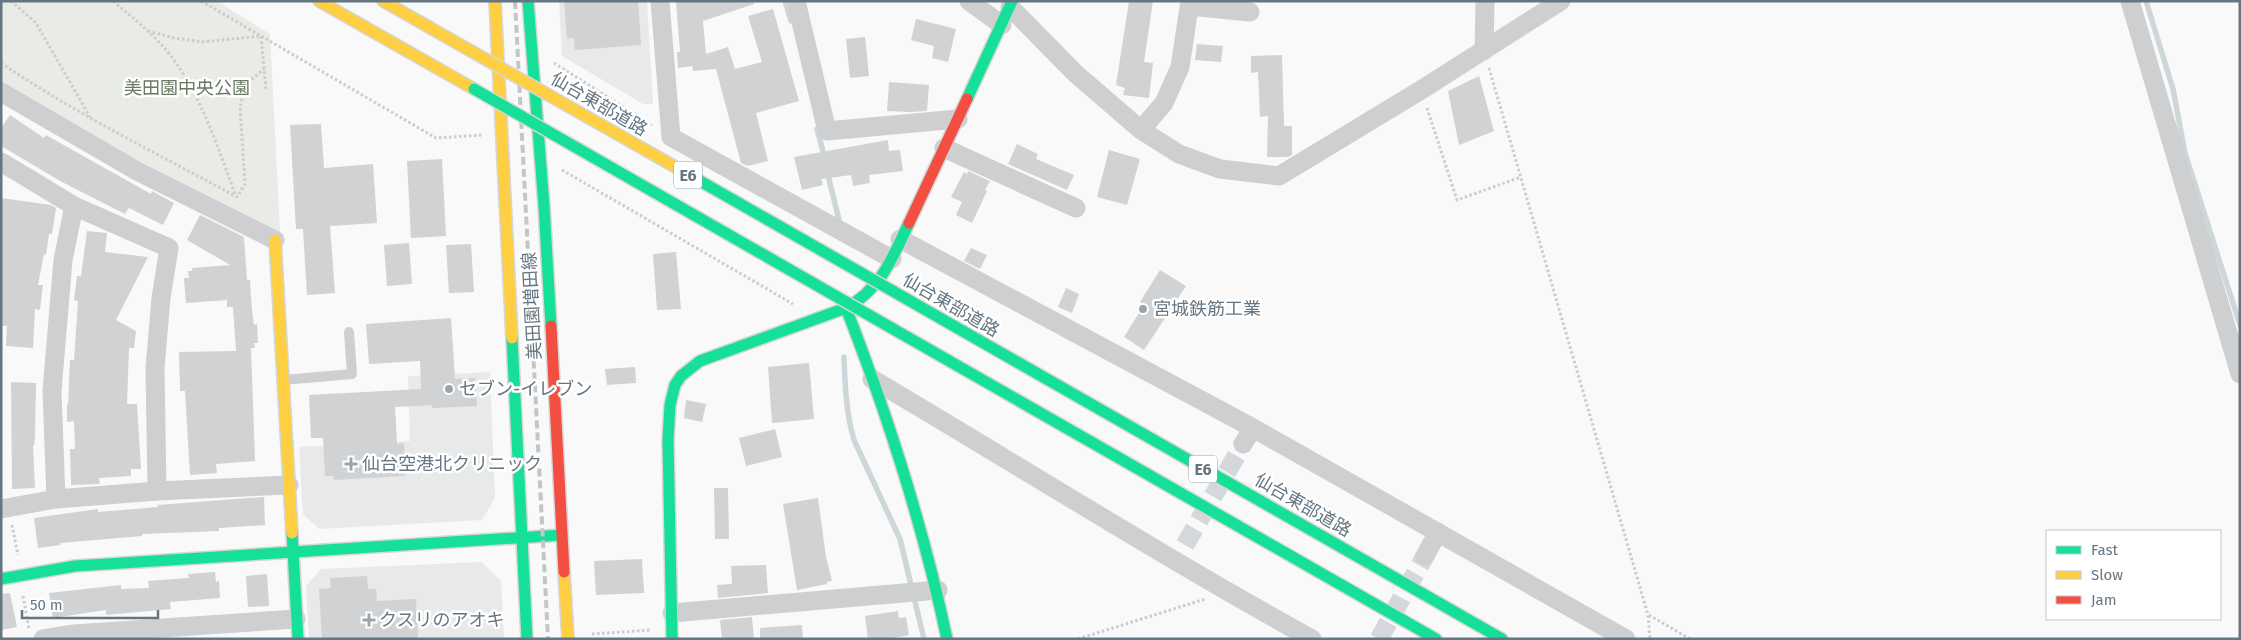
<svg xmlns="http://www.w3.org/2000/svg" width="2241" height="640" viewBox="0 0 2241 640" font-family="'Fira Sans','Noto Sans JP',sans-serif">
	<rect width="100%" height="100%" fill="#f9f9f9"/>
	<path fill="#e8e9e9" d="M559,1H647L653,104H643L562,56Z
		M490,372L495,498L482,520L319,529L303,514L299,447L410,441L408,376Z
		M482,562L501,581L504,639H309L306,586L321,569Z"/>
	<path fill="#e8ebe6" d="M1,1H217L270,34L280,232C185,185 90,139 1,81Z"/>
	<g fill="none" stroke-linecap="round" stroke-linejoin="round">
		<path stroke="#ced6d9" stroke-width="5.5" d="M785,1L791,21
			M2146,1L2173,89L2185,153L2240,325
			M817,129L825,159
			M827,171L839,220
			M844,357C845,385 846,413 854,440L900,539L924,639"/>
	</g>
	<path fill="#d0d2d3" d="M564,1H638L641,45L575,50L574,38L567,39Z
		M676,1H753L754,4L703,21L706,54L728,47L735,69L762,62L748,16L773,9L799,101L756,113L768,161L748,166L741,163L716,69L693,71L692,66L678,68L677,52H680Z
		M1129,1H1153L1144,62L1153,63L1149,98L1123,95L1125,88L1116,85Z
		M916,19L956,29L948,62L932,58L934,46L911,40Z
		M865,37L869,76L850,78L846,39Z
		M1197,44L1223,46L1221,62L1195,60Z
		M1282,55L1284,126H1292V155L1288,157H1267L1268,116L1260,117L1258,72L1251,73V56Z
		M1479,76L1494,131L1459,145L1448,91Z
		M889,82L929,85L927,111L910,112L887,111Z
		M10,115L44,138L46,135L151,194L152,191L174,203L163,225L129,208L125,214L62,182L1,146V128Z
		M321,124L324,168L373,164L377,223L330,226L335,293L307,295L303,229H296L290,125Z
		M888,140L889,151L900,150L903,171L869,175L870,183L853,186L851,175L821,179L823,185L802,190L794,157Z
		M1017,144L1038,154L1036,159L1074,175L1067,190L1008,164Z
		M1109,150L1140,159L1127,205L1097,197Z
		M442,159L446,236L411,238L407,161Z
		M968,171L990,181L985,190L987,191L972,223L956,215L962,202L951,197L964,172L967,174Z
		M1,198L51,205L56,208L52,234H49L46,255L44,254L38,285H43L40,310L35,309L33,348L6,346L7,326H1Z
		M200,215L244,237L247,280H250L252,311L254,325L257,324L258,343H254L255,348H251L255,461L216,464L217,473L190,475L185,391H180L179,352L236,351L233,307H227V300L186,303L184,278H189L188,271H192V268L230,265L187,240Z
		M87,231L107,233L105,252L148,257L116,320L136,331L134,348H129L127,404H137L141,469H131V476L99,478L100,484L71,485L70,449H75L74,421L67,422V405L68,404L70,360H74L78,301L74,300L77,276H81Z
		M409,243L412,284L387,286L384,245Z
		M471,244L474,292L449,293L446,245Z
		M971,248L987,255L980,269L964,261Z
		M676,252L681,309L657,310L653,254Z
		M1160,270L1186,286L1144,350L1124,337L1144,305L1140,302Z
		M1066,288L1079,294L1072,313L1058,307Z
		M451,318L455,379L475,378L477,406L432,408V405L395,407L397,444L404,443L405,476L334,480L333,476H325L323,438H311L309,395L421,389L420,361L369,364L366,324Z
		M809,363L814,419L772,423L768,367Z
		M635,367L636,383L607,385L605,369Z
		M11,382L36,383L35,436L34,446H33L35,488L12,489Z
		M686,400L706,404L702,422L684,418Z
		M775,429L782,457L746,466L739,438Z
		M714,488H728L729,539H715Z
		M264,497L265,525L219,528V531L142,534V536L60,543L61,545L38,548L34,518L98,509V512L158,507L157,505Z
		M818,498L826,557L832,581L827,582V584L797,590L783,504Z
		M642,559L644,593L596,595L594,561Z
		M766,565L768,593L718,598L717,585L732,584L731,566Z
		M215,572L216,582L219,581L220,598L170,602L171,609L106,615V610L53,618L49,593L121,585V589L149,588L148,581L189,578L188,574Z
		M267,574L269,606L248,607L246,576Z
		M367,576L368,589H376L377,601L416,599L418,639H322L319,589L331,588L330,578Z
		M10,593L17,627L1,630V594Z
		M898,611L899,618L906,617L909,635L888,639H868L865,616Z
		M752,617L754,639H722L720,620Z
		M802,625L803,639H760V628Z"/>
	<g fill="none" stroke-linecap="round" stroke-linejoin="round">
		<path stroke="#d4d8dc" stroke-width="19" stroke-dasharray="19 9" stroke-linecap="butt" d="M1185,545L1243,444
			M1379,639L1425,556"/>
		<g stroke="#d5d6d7" stroke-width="14">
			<path id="fast" d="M528,1L544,206L551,326
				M967,99L1012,1
				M905,298L1502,639
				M846,308C888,416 923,525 947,639
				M895,330L1436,639
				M512,338L527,639
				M292,533L298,639
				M1,579L75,566L562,535
				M672,639L668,440L670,405L675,385L681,376L700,361L846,308C882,288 892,258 909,223"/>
		</g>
		<g stroke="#d5d6d7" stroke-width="14">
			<path id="slow" d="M319,1L474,89
				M383,1L471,51
				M495,1L512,338
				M275,240L292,533
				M564,572L568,639"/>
		</g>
		<g stroke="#d5d6d7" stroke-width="14">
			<path id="jam" d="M909,223L967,99
				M551,326L564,572"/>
		</g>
		<path stroke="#cbcccd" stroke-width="3" stroke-dasharray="2.5 2.5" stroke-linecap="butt" d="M11,1L36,23L90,117
			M113,1C132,17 151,32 167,51C201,93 217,146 236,196
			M201,1L436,138L482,135
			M148,31L174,38L203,42L261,36L266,89
			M1,63C76,114 158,154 237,197L245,184L240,106L246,84L264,69
			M554,63L652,125
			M1489,68L1648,615L1650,639
			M1427,108L1457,200L1521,177
			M562,170L793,304
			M12,525L18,555
			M23,596L29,629
			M1649,615L1690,639
			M592,634L651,630
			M1078,639L1205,599"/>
		<path stroke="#cecfd0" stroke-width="10" d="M283,380L352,374L349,332"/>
		<path stroke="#cecfd0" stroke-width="19" d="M660,1L671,137L892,259
			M796,1L827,131L958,119
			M969,1L1002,25
			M2130,1L2240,374
			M1189,6L1250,12
			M1010,7L1076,74L1141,130L1179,154L1220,169L1279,176L1421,90L1561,1
			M1484,51L1485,1
			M1,92L137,171L275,240
			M1141,130L1164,103L1180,67L1190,1
			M944,148L1076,208
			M1,162L74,206L169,248L161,298L155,368L157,491
			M900,239L1253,428L1626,639
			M872,379C1018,465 1163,557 1312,639
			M1243,444L1253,428
			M56,499L52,391L63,260L74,206
			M1,509L56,499L157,491L289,485
			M1425,556L1438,532
			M672,613L938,590
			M43,639L74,634L296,619"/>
		<use href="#fast" stroke="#16e098" stroke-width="11"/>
		<use href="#slow" stroke="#ffcf43" stroke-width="11"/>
		<use href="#jam" stroke="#f24e42" stroke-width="11"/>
		<path stroke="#c3c5c6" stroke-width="4" stroke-dasharray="8 4" stroke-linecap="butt" d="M515,1L548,639"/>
		<g stroke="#d5d6d6" stroke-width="14" stroke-linecap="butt">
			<path id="fast-bridge" d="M474,89L895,330
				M686,173L905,298"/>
		</g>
		<g stroke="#d5d6d6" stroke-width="14" stroke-linecap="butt">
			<path id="slow-bridge" d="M471,51L686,173"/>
		</g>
		<use href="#fast-bridge" stroke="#16e098" stroke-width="11"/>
		<use href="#slow-bridge" stroke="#ffcf43" stroke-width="11"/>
	</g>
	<g fill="#99a4ac" stroke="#fff" stroke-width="2">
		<circle cx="1143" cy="309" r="5"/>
		<circle cx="449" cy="389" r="5"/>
		<path d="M348.5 456.5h5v5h5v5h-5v5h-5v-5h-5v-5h5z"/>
		<path d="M366.5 612.5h5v5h5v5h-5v5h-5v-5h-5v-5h5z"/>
	</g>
	<g text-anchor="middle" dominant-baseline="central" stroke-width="5" stroke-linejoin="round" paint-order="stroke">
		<g fill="#fff" stroke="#939fa8" stroke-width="1">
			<rect x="674" y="161.5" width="28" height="27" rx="4"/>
			<rect x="1189" y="455.5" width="28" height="27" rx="4"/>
		</g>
		<g font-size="16" font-weight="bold" fill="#657683">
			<text x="688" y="175">E6</text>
			<text x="1203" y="469">E6</text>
		</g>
		<g font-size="18" fill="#687a64" stroke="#fff">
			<text x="187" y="88">美田園中央公園</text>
		</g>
		<g font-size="18" fill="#657683" stroke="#fff">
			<text transform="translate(599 104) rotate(30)">仙台東部道路</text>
			<text transform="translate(951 305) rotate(30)">仙台東部道路</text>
			<text transform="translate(532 306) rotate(-93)">美田園増田線</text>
			<text transform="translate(1303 505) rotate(30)">仙台東部道路</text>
		</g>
		<g font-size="18" fill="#657683" stroke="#fff" text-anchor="start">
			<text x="1153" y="309">宮城鉄筋工業</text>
			<text x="459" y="389">セブン-イレブン</text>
			<text x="362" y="464">仙台空港北クリニック</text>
			<text x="379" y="620">クスリのアオキ</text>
		</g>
	</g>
	<rect width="2241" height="640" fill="none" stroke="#657683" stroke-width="5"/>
	<rect x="2046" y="530" width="175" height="90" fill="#ffffff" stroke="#c1c8cd"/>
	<rect x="2056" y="546" width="25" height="8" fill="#16e098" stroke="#c1c8cd"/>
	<text x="2091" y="555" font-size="15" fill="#657683">Fast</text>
	<rect x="2056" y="571" width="25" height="8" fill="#ffcf43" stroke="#c1c8cd"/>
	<text x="2091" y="580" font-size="15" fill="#657683">Slow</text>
	<rect x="2056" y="596" width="25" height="8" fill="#f24e42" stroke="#c1c8cd"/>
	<text x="2091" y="605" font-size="15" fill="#657683">Jam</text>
	<path d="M22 610v8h136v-8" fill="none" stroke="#657683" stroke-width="2.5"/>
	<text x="30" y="610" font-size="15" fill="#657683" stroke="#ffffff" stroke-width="4" paint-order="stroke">50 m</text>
</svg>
